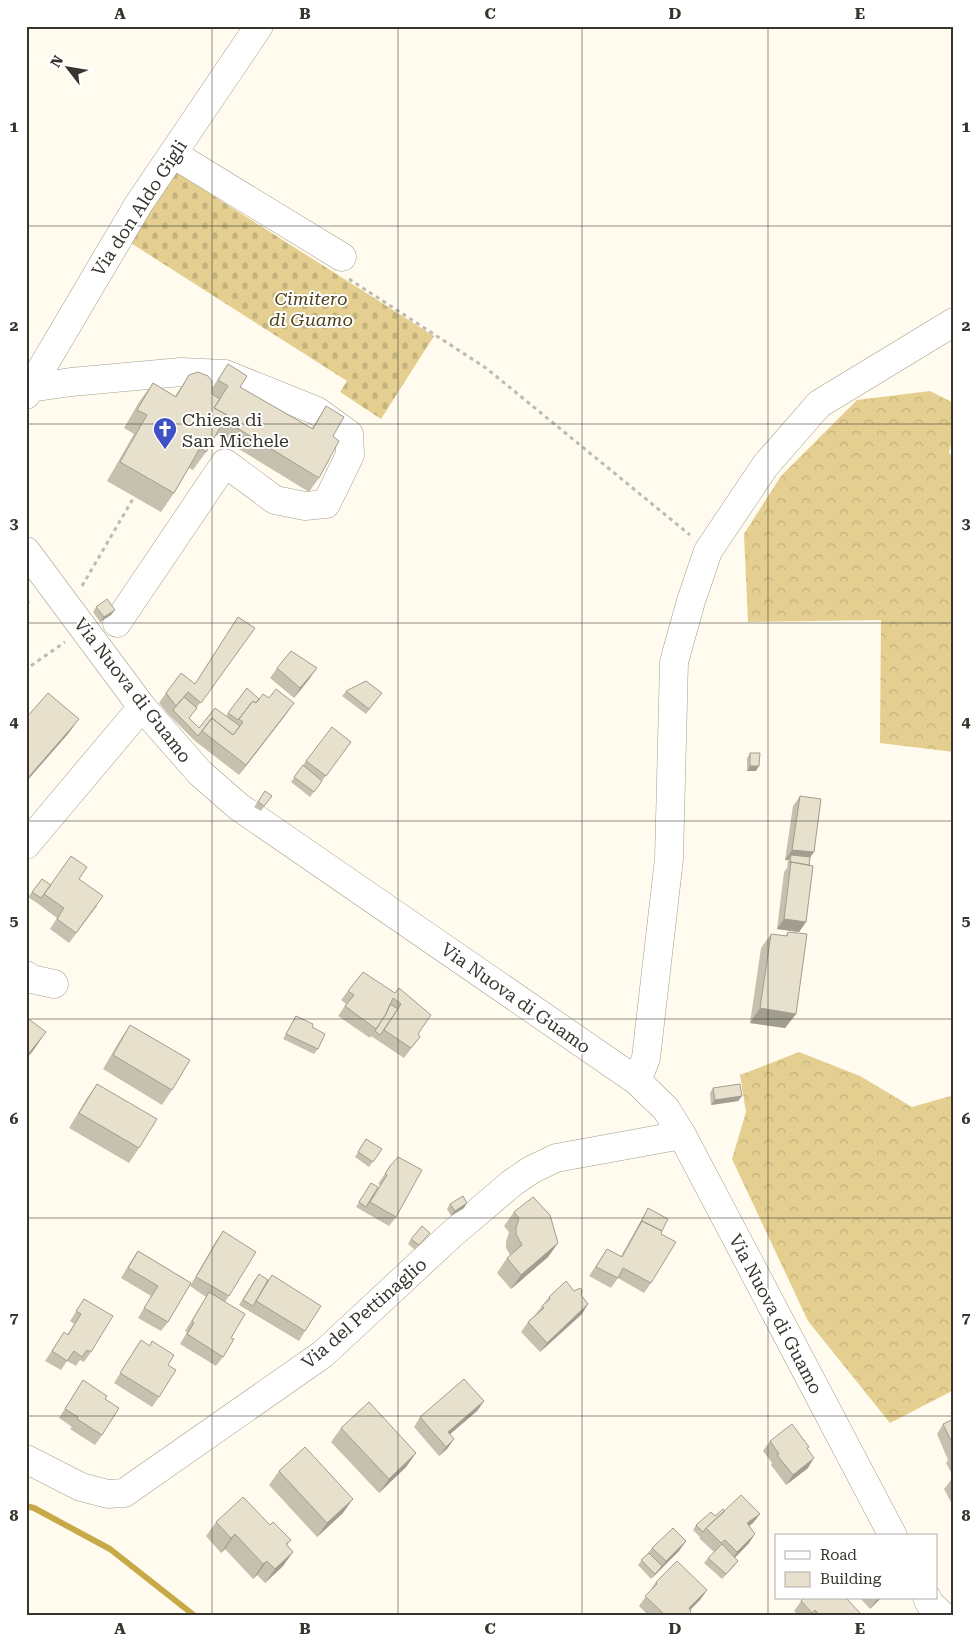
<svg xmlns="http://www.w3.org/2000/svg" width="980" height="1642" viewBox="0 0 980 1642" font-family="'Roboto Serif',serif">
	<defs>
		<pattern id="forest-crowns" width="20" height="18" patternUnits="userSpaceOnUse" patternTransform="scale(1.25)"><rect width="20" height="18" fill="#e4cf90"/><path d="M2 6a3 3 0 1 1 6 0M12 15a3 3 0 1 1 6 0" fill="none" stroke="#c4b27c"/></pattern>
		<pattern id="cemetery-stones" width="16" height="16" patternUnits="userSpaceOnUse" patternTransform="scale(1.25)"><rect width="16" height="16" fill="#e4cf90"/><path d="M2 7V4a2 2 0 0 1 4 0v3zM10 15v-3a2 2 0 0 1 4 0v3z" fill="#c4b27c"/></pattern>
	</defs>
	<rect width="100%" height="100%" fill="#fffbee"/>
	<path fill="url(#forest-crowns)" d="M930,391L954,403V431L949,453L954,457V752L880,743L881,620L748,622L744,534L781,476L857,400Z
		M799,1052L860,1076L912,1107L954,1095V1390L890,1423L808,1321L732,1159L746,1112L740,1075Z"/>
	<path fill="url(#cemetery-stones)" d="M168,167L434,336L381,419L340,392L347,381L123,238Z"/>
	<g fill="none" stroke-linecap="round" stroke-linejoin="round">
		<path stroke="#c8a947" stroke-width="6" d="M26,1506L34,1508L110,1549L195,1616"/>
		<g stroke="#a49e8b" stroke-width="29">
			<path id="minor" d="M173,154L342,257
				M30,388L71,382L181,372L225,374L317,411L349,434L350,455L326,504L305,506L275,500L225,463L117,623
				M26,395L138,205L259,26
				M26,551L142,707L200,773L239,807L637,1081L666,1109L682,1135L893,1536
				M26,845L142,707
				M26,975L31,979L54,984
				M637,1081L646,1058L669,859L674,662L691,601L708,551L765,466L819,404L954,322
				M26,1459L81,1487L108,1494L124,1493L323,1354L452,1234L512,1183L531,1170L556,1158L682,1135
				M927,1598L930,1604L943,1616"/>
		</g>
		<path stroke="#bebbb0" stroke-width="3" stroke-dasharray="4 4" stroke-linecap="butt" d="M349,279L486,368L690,535
			M82,586L134,497
			M26,604L32,599
			M26,672L32,665L65,642"/>
		<use href="#minor" stroke="#fff" stroke-width="28"/>
	</g>
	<path fill="#c6c1af" d="M228,364L240,387L312,428L326,406L333,436L319,478L309,492L216,435L206,452L193,470L189,468L174,493L161,512L107,481L134,434L124,428L139,402L153,383L175,396L189,375L212,388Z
		M96,607L111,615L100,622L93,612Z
		M238,617L255,628L189,718L199,728L226,716L247,688L259,699L287,713L239,775L195,741L169,715L159,703L166,693L195,684Z
		M277,668L310,678L294,698L270,678Z
		M346,691L382,693L366,714L342,696Z
		M351,742L310,797L291,782L306,761Z
		M750,753L756,771H747V758Z
		M265,791L272,796L261,811L254,807Z
		M800,796L810,859L806,922L799,932L777,929L784,872L787,868L788,860H785L793,806Z
		M42,879L51,885L79,879L97,906L69,943L50,929L57,918L37,903L38,902L37,903L28,897Z
		M788,932L796,1014L785,1028L750,1023L761,948L771,934L785,936Z
		M348,991L395,993L420,1037L404,1058L371,1036L370,1038L338,1016L346,1004L341,1000Z
		M296,1016L312,1027L318,1049L314,1054L283,1039Z
		M130,1025L172,1090L162,1105L103,1069L120,1040Z
		M97,1084L139,1148L129,1163L69,1128L87,1098Z
		M713,1088L742,1096L738,1101L711,1105L710,1093Z
		M366,1139L382,1149L369,1167L355,1157Z
		M390,1166L396,1217L389,1226L356,1207L371,1183L373,1196L380,1185L378,1184Z
		M450,1204L464,1208L451,1216L447,1209Z
		M648,1208L662,1231L651,1283L644,1293L618,1278L611,1288L589,1276L607,1249L621,1256Z
		M514,1212L558,1243L548,1257L511,1289L497,1273L507,1258L510,1255L506,1248V1242L509,1232L504,1226Z
		M223,1231L229,1296L225,1302L231,1338L223,1357L216,1366L180,1344L187,1332L185,1331L206,1297L190,1286L216,1241Z
		M430,1233L415,1250L408,1244L411,1239Z
		M138,1251L191,1283L168,1322L161,1331L138,1318L151,1296L121,1278L131,1261Z
		M255,1279L268,1280L305,1331L299,1341L239,1305Z
		M574,1291L581,1295L582,1314L540,1352L521,1332L528,1322L535,1315L549,1297Z
		M84,1299L91,1352L84,1362L80,1360L76,1366L67,1361L61,1370L45,1361L64,1332L67,1335L74,1324L70,1321Z
		M141,1340L159,1397L152,1407L114,1383Z
		M83,1380L105,1399L102,1435L95,1445L70,1429L72,1427L59,1418Z
		M484,1401L477,1411L450,1434L454,1439L447,1449L439,1456L414,1427L420,1417Z
		M954,1419V1474H952L946,1463L948,1460L937,1434L943,1424Z
		M341,1428L416,1453L406,1467L379,1493L331,1442Z
		M770,1441L808,1468L786,1485L771,1465L772,1463L763,1451Z
		M279,1471L343,1513L317,1537L269,1485Z
		M954,1478V1508L944,1489L951,1480Z
		M725,1511L760,1514L753,1523L749,1526V1543L734,1558L738,1561L722,1579L704,1563L708,1558L714,1552L699,1538L700,1537L693,1530L696,1525Z
		M216,1522L270,1525L291,1540L287,1545L293,1552L283,1566L265,1583L257,1575L253,1579L225,1549L221,1553L206,1536Z
		M686,1541L679,1551L651,1579L638,1565L652,1548Z
		M656,1582L707,1590L700,1600L690,1610L691,1612L688,1616H649L639,1606L649,1592Z
		M860,1598H881L870,1609Z
		M801,1601L862,1616H799L794,1611Z"/>
	<path fill="#a19d8f" d="M115,610L111,615L100,622L104,617Z
		M317,668L310,678L294,698L300,688Z
		M294,703L287,713L239,775L246,765Z
		M79,719L68,734L26,782V780Z
		M750,766H759L756,771H747Z
		M792,850L814,852L807,862L791,855L788,860H785Z
		M784,919L806,922L799,932L777,929Z
		M760,1008L796,1014L785,1028L750,1023Z
		M46,1032L33,1051L26,1059V1057Z
		M742,1096L738,1101L711,1105L715,1100Z
		M467,1203L464,1208L451,1216L455,1211Z
		M558,1243L548,1257L511,1289L521,1275Z
		M588,1304L582,1314L540,1352L547,1343Z
		M484,1401L477,1411L441,1442L448,1432Z
		M454,1439L447,1449L439,1456L446,1447Z
		M416,1453L406,1467L379,1493L389,1479Z
		M814,1458L808,1468L786,1485L793,1475Z
		M353,1499L343,1513L317,1537L327,1523Z
		M760,1514L753,1523L740,1533L747,1523Z
		M235,1534L225,1549L221,1553L231,1538Z
		M755,1534L749,1543L731,1562L737,1552Z
		M686,1541L679,1551L651,1579L666,1561Z
		M293,1552L283,1566L265,1583L275,1569Z
		M267,1561L257,1575L253,1579L263,1564Z
		M738,1561L734,1566L722,1579L726,1574Z
		M707,1590L700,1600L684,1616L689,1608Z
		M878,1598H881L870,1609Z"/>
	<path fill="#e6e0cc" stroke="#a19d8f" d="M228,364L247,376L240,387L313,429L326,406L344,417L333,436L339,441L319,478L224,420L227,415L214,408L228,386L218,380Z
		M198,372L208,376L212,381V394L220,399L214,408L227,415L206,452L200,448L174,493L120,462L147,415L137,410L153,383L176,397L189,375Z
		M107,599L115,610L104,617L96,607Z
		M238,617L255,628L201,703L188,692L176,706L166,693L181,673L195,684Z
		M291,651L317,668L300,688L277,668Z
		M366,681L382,693L369,709L346,691Z
		M247,688L259,699L256,703L253,701L238,720L228,713Z
		M276,689L294,703L246,765L202,731L212,718L233,735L243,722L239,719L251,703L253,701L256,703L263,694L269,698Z
		M48,693L79,719L26,780V718Z
		M184,697L197,708L189,718L199,728L215,708L240,726L233,735L212,718L198,736L173,710Z
		M332,727L351,742L326,776L306,761Z
		M750,753H760L759,766H750Z
		M303,765L322,781L314,792L294,777Z
		M265,791L272,796L264,806L258,802Z
		M800,796L821,799L814,852L792,850Z
		M791,855L810,857L809,865L791,862L790,863Z
		M71,856L87,867L79,879L103,896L76,933L57,919L64,908L44,894Z
		M791,862L813,866L806,922L784,919Z
		M42,879L51,885L41,898L32,892Z
		M788,932L807,934L796,1014L760,1008L771,934L787,936Z
		M363,972L395,993L399,988L431,1015L418,1034L420,1037L411,1048L384,1030L401,1004L393,998L386,1014L376,1029L345,1006L354,995L348,991Z
		M390,1004L398,1009L380,1035L375,1031L386,1014Z
		M296,1016L313,1024L312,1027L325,1034L318,1049L286,1034Z
		M26,1017L46,1032L26,1057Z
		M130,1025L190,1060L172,1090L113,1055Z
		M97,1084L157,1119L139,1148L79,1113Z
		M740,1084L742,1096L715,1100L713,1088Z
		M366,1139L382,1149L373,1162L358,1152Z
		M398,1157L422,1170L396,1217L370,1202L387,1175L385,1174L390,1166Z
		M371,1183L378,1187L366,1207L359,1202Z
		M463,1196L467,1203L455,1211L450,1204Z
		M533,1197L550,1215L558,1243L521,1275L507,1258L522,1245L516,1234V1228L519,1218L514,1212Z
		M648,1208L668,1219L662,1231L642,1221L639,1226Z
		M642,1221L662,1231L661,1234L676,1242L651,1283L623,1268L618,1278L596,1267L607,1249L622,1257Z
		M422,1226L430,1233L419,1245L411,1239Z
		M223,1231L256,1252L229,1296L196,1277Z
		M138,1251L191,1283L168,1322L144,1308L158,1286L128,1268Z
		M259,1274L268,1280L253,1306L243,1300Z
		M272,1275L321,1306L305,1331L256,1301Z
		M566,1281L574,1291L580,1288L582,1290L581,1295L588,1304L547,1343L528,1322L544,1308L542,1306L550,1299L549,1297Z
		M209,1292L245,1314L231,1338L234,1339L223,1357L187,1334L194,1323L192,1321Z
		M84,1299L113,1316L91,1352L87,1350L82,1357L74,1351L67,1361L52,1351L64,1332L68,1335L81,1314L76,1311Z
		M141,1340L150,1346L152,1341L174,1355L168,1365L176,1370L159,1397L120,1373Z
		M464,1379L484,1401L448,1432L454,1439L446,1447L420,1417Z
		M83,1380L107,1396L105,1399L119,1408L102,1435L77,1419L78,1417L65,1409Z
		M369,1402L416,1453L389,1479L341,1428Z
		M954,1419V1447L943,1424Z
		M792,1424L809,1447L807,1448L814,1458L793,1475L777,1455L779,1454L770,1441Z
		M305,1447L353,1499L327,1523L279,1471Z
		M954,1478V1485L951,1480Z
		M741,1495L760,1514L747,1523L755,1534L737,1552L725,1540L721,1543L706,1528Z
		M243,1497L270,1525L273,1522L291,1540L286,1544L293,1552L275,1569L267,1561L263,1564L235,1534L231,1538L216,1522Z
		M723,1509L725,1511L706,1528L703,1532L696,1525L711,1512L715,1516Z
		M673,1528L686,1541L666,1561L652,1548Z
		M722,1544L738,1561L726,1574L708,1558Z
		M649,1553L662,1566L655,1574L641,1560Z
		M677,1561L707,1590L689,1608L691,1612L687,1616H666L645,1596L657,1584L656,1582Z
		M804,1598H846L862,1615L820,1616L815,1610L812,1613L801,1601Z"/>
	<path fill="none" stroke="#37352d" stroke-width="1" stroke-opacity="0.55" d="M212,26V1616M398,26V1616M582,26V1616M768,26V1616M26,226H954M26,424H954M26,623H954M26,821H954M26,1019H954M26,1218H954M26,1416H954"/>
	<defs>
		<g id="church-pin" transform="scale(1.25)"><path d="M0 17L-7.5 6A9.5 9.5 0 1 1 7.5 6Z" fill="#4051c5" stroke="#fff"/><path d="M-1.2-6h2.4v3.5h3.3v2.4h-3.3V6h-2.4V-.1h-3.3v-2.4h3.3Z" fill="#fff"/></g>
	</defs>
	<g fill-rule="evenodd">
		<use href="#church-pin" x="165" y="429"/>
	</g>
	<g text-anchor="middle" dominant-baseline="central" stroke-width="4" stroke-linejoin="round" paint-order="stroke">
		<g font-size="18" fill="#37352d" stroke="#fff">
			<text transform="translate(139 208) rotate(-57)">Via don Aldo Gigli</text>
			<text transform="translate(133 690) rotate(52)">Via Nuova di Guamo</text>
			<text transform="translate(516 998) rotate(35)">Via Nuova di Guamo</text>
			<text transform="translate(364 1313) rotate(-41)">Via del Pettinaglio</text>
			<text transform="translate(776 1314) rotate(62)">Via Nuova di Guamo</text>
		</g>
		<g font-size="18" font-style="italic" fill="#4f431a" stroke="#fff">
			<text x="311" y="298">Cimitero<tspan x="311" dy="21">di Guamo</tspan></text>
		</g>
		<g font-size="18" fill="#37352d" stroke="#fff" text-anchor="start">
			<text x="182" y="419">Chiesa di<tspan x="182" dy="21">San Michele</tspan></text>
		</g>
	</g>
	<rect width="980" height="1642" fill="none" stroke="#ffffff" stroke-width="55"/>
	<rect x="775" y="1534" width="162" height="65" fill="#ffffff" stroke="#afaeab"/>
	<rect x="785" y="1551" width="25" height="8" fill="#ffffff" stroke="#afaeab"/>
	<text x="820" y="1560" font-size="15" fill="#37352d">Road</text>
	<rect x="785" y="1572" width="25" height="15" fill="#e6e0cc" stroke="#afaeab"/>
	<text x="820" y="1584" font-size="15" fill="#37352d">Building</text>
	<g transform="translate(68 68) rotate(301)" stroke="#ffffff" stroke-width="4" paint-order="stroke">
	<path d="M0-4L9 19L0 12L-9 19Z" fill="#37352d"/>
	<text y="-8" font-size="14" font-weight="bold" text-anchor="middle" fill="#37352d">N</text>
	</g>
	<rect x="28" y="28" width="924" height="1586" fill="none" stroke="#37352d" stroke-width="2"/>
	<g font-size="16" text-anchor="middle" font-weight="bold" fill="#37352d">
		<text x="120" y="19">A</text>
		<text x="305" y="19">B</text>
		<text x="490" y="19">C</text>
		<text x="675" y="19">D</text>
		<text x="860" y="19">E</text>
		<text x="14" y="132">1</text>
		<text x="966" y="132">1</text>
		<text x="14" y="331">2</text>
		<text x="966" y="331">2</text>
		<text x="14" y="529">3</text>
		<text x="966" y="529">3</text>
		<text x="14" y="727">4</text>
		<text x="966" y="727">4</text>
		<text x="14" y="926">5</text>
		<text x="966" y="926">5</text>
		<text x="14" y="1124">6</text>
		<text x="966" y="1124">6</text>
		<text x="14" y="1323">7</text>
		<text x="966" y="1323">7</text>
		<text x="14" y="1521">8</text>
		<text x="966" y="1521">8</text>
		<text x="120" y="1634">A</text>
		<text x="305" y="1634">B</text>
		<text x="490" y="1634">C</text>
		<text x="675" y="1634">D</text>
		<text x="860" y="1634">E</text>
	</g>
</svg>
